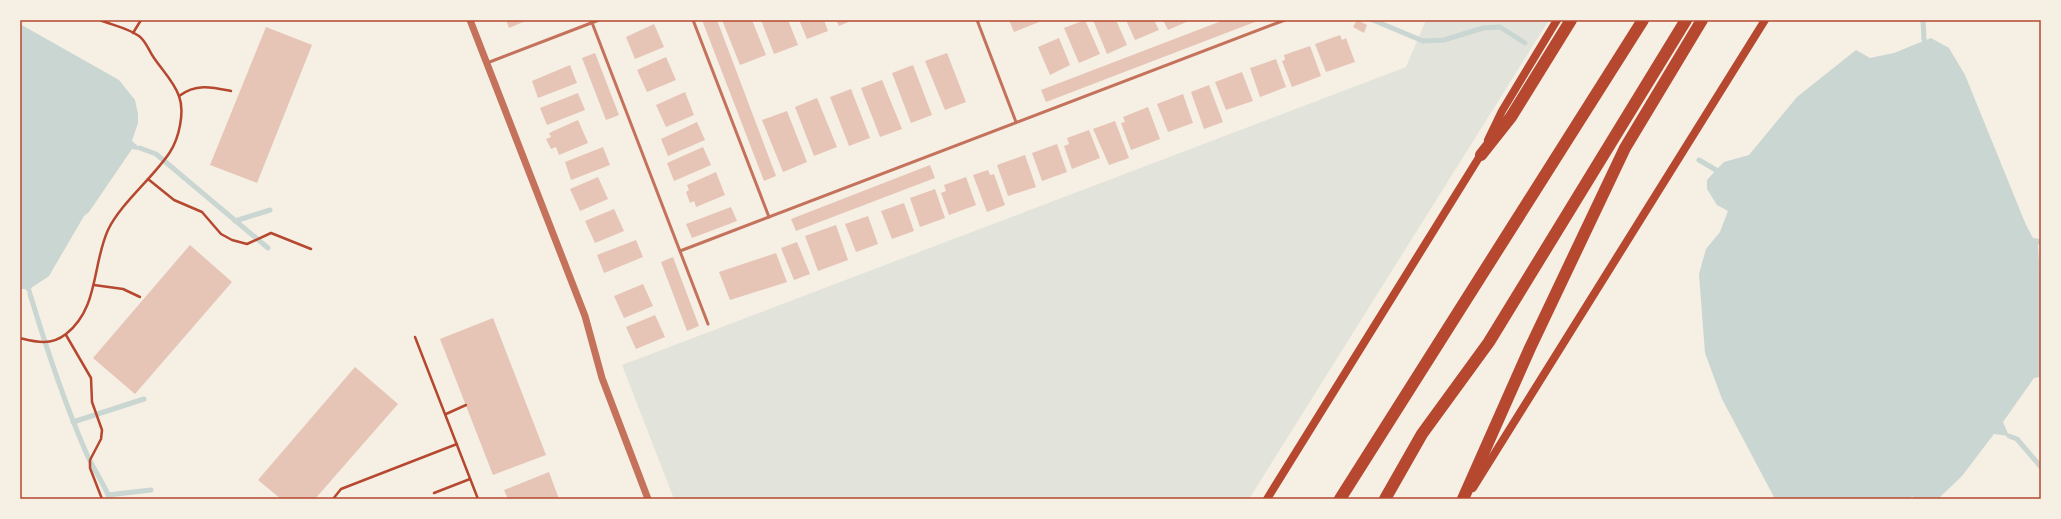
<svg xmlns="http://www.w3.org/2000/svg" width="2061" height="519" font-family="Raleway,sans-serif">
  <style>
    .green { fill: #e2e4dc }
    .water { fill: #c9d6d2 }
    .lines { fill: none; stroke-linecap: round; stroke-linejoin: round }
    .stream { stroke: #c9d6d2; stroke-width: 5 }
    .building { fill: #e6c5b7 }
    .path { stroke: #b5482f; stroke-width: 2.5 }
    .service { stroke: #c5725c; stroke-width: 3 }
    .tertiary { stroke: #c5725c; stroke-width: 7 }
    .secondary { stroke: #b5482f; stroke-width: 8 }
    .motorway { stroke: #b5482f; stroke-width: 12 }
    .neatline { fill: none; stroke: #b5482f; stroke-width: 1.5 }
  </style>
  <rect width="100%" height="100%" fill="#f6efe4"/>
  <path class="green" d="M1426,20H1549L1249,499H674L622,365L1406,67Z"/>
  <g class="water">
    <path d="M20,24L119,80L135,100L138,114V123L132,141L140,148L138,150L132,149L89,212L84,216L49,276L31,288L32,293L30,294L25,289H20Z"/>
    <path d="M1931,38L1949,48L1965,75L2026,225L2033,238L2041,239V244L2038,245L2041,293V377L2034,378L2003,422L2009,436L1994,434L1962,476L1938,499H1915L1912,496L1910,499H1775L1722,399L1705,353L1699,274L1706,249L1720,232L1728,211L1717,205L1707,189V180L1716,170L1724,162L1749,155L1797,97L1856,50L1870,58L1894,53Z"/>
  </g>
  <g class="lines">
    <g class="stream">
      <path d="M1373,20L1423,41L1444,40L1483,28L1500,27L1525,43"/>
      <path d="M1923,20L1924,40"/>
      <path d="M140,148L156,154L268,248"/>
      <path d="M1699,160L1716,170"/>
      <path d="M235,221L270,210"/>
      <path d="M30,294C46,347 63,399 85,450C92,467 103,482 110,499"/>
      <path d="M73,422L144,399"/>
      <path d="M2009,436L2017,439L2041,467"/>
      <path d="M108,495L151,490"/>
    </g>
  </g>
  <g class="building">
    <path d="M506,20H528L509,28Z"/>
    <path d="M702,20H717L776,176L764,181Z"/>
    <path d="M722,20H752L766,55L740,65Z"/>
    <path d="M761,20H788L798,45L774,54Z"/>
    <path d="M799,20H824L828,31L807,39Z"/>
    <path d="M836,20H853L839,26Z"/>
    <path d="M1009,20H1044L1014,32Z"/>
    <path d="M1085,20L1100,54L1079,63L1064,28Z"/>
    <path d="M1093,20H1116L1127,45L1107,54Z"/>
    <path d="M1126,20H1154L1159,30L1135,40Z"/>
    <path d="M1163,20H1191L1168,30Z"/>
    <path d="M1224,20H1260L1046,102L1041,90Z"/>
    <path d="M1357,20L1367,25L1364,33L1353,27Z"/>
    <path d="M654,24L664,47L635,59L626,37Z"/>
    <path d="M266,27L312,45L257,183L210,165Z"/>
    <path d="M1340,35L1342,40L1346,38L1355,62L1326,72L1315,44Z"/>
    <path d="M1059,38L1070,65L1050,75L1038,47Z"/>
    <path d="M1310,46L1321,76L1292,87L1282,61L1285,60L1284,55Z"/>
    <path d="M595,53L619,115L606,120L582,58Z"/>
    <path d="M947,53L966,102L945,110L925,61Z"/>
    <path d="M666,57L676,80L647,92L637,70Z"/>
    <path d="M1276,59L1286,87L1260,97L1250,68Z"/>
    <path d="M570,65L577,83L538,98L532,81Z"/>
    <path d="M913,65L932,115L911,123L892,73Z"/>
    <path d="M1242,72L1253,101L1226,110L1215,82Z"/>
    <path d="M882,80L902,129L880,137L861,88Z"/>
    <path d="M1209,85L1223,122L1204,129L1191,92Z"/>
    <path d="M851,89L870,138L849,146L830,97Z"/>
    <path d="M685,92L694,115L666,127L656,105Z"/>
    <path d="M578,93L585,110L547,125L540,108Z"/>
    <path d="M1183,94L1193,123L1168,132L1157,104Z"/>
    <path d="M817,98L837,147L814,156L795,107Z"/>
    <path d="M1148,107L1160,139L1131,150L1121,123L1125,122L1123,117Z"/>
    <path d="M787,111L807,162L783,172L762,120Z"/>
    <path d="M578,120L588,143L559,155L556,147L551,149L546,139L551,137L549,133Z"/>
    <path d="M1115,121L1129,158L1109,165L1093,129Z"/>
    <path d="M697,122L705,140L668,156L661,139Z"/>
    <path d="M1089,130L1100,158L1072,169L1064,146L1069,144L1067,138Z"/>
    <path d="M1057,144L1067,172L1042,181L1032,153Z"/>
    <path d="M603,147L610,165L571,180L565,162Z"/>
    <path d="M703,147L711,165L674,181L667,163Z"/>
    <path d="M1025,155L1036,187L1008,196L997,165Z"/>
    <path d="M930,165L935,178L796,231L791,219Z"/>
    <path d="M988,170L990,175L994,174L1005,205L987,212L973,175Z"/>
    <path d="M716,172L725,195L696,207L694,201L690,203L686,192L689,190L687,185Z"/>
    <path d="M598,177L608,199L580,211L570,189Z"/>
    <path d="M966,177L976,205L949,215L941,193L946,191L944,185Z"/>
    <path d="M935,189L945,218L920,227L910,198Z"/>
    <path d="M904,203L914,231L892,239L881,211Z"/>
    <path d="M731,207L737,221L692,238L686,224Z"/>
    <path d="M614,209L624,231L595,243L585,221Z"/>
    <path d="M868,216L878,244L856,252L845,224Z"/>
    <path d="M836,225L848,260L818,271L805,236Z"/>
    <path d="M636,240L643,257L604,273L597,255Z"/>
    <path d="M797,242L810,274L794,280L781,248Z"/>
    <path d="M190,245L232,282L135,394L93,358Z"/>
    <path d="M776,253L787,282L730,300L719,272Z"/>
    <path d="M673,257L699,326L687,331L661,262Z"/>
    <path d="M643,284L653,306L624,318L614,296Z"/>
    <path d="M655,315L665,337L636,349L626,327Z"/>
    <path d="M493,318L546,455L493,475L440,339Z"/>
    <path d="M355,367L398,404L315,499H281L258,480Z"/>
    <path d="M549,472L559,499H508L504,490Z"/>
  </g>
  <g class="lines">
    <g class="path">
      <path d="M133,33L141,20"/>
      <path d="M179,96C196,83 212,87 231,91"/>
      <path d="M148,179L174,200L202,212L221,234L232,240L247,244L271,233L311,249"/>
      <path d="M94,285L123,289L140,297"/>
      <path d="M66,335L91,378L92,402L102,430L101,439L90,460V468L102,499"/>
      <path d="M415,337L478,499"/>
      <path d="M20,338C36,342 51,346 66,334C99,308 92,265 108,230C120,204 154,177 170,152C179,138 185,112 179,96C174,82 163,71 154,58C149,51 146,41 139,36C128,28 112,25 100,20"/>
      <path d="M446,414L466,405"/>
      <path d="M434,493L470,479"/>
      <path d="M333,499L341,489L457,444"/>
    </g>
    <g class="service">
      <path d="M591,20L708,324"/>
      <path d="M693,20L769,217"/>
      <path d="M977,20L1016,122"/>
      <path d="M487,63L599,20"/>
      <path d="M680,251L1285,20"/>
    </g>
    <path class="tertiary" d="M470,20L585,316L602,378L648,499"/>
    <g class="secondary">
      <path d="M1488,140L1502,111L1557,20"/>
      <path d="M1473,488L1765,20"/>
      <path d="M1267,499L1483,151"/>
    </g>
    <g class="motorway">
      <path d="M1481,155L1511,117L1571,20"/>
      <path d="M1340,499L1643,20"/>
      <path d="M1385,499L1422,434L1489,342L1686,20"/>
      <path d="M1463,499L1530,348L1625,148L1702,20"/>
    </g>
  </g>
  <rect width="2061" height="519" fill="none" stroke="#f6efe4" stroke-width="42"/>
  <rect x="21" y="21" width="2019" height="477" class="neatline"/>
</svg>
